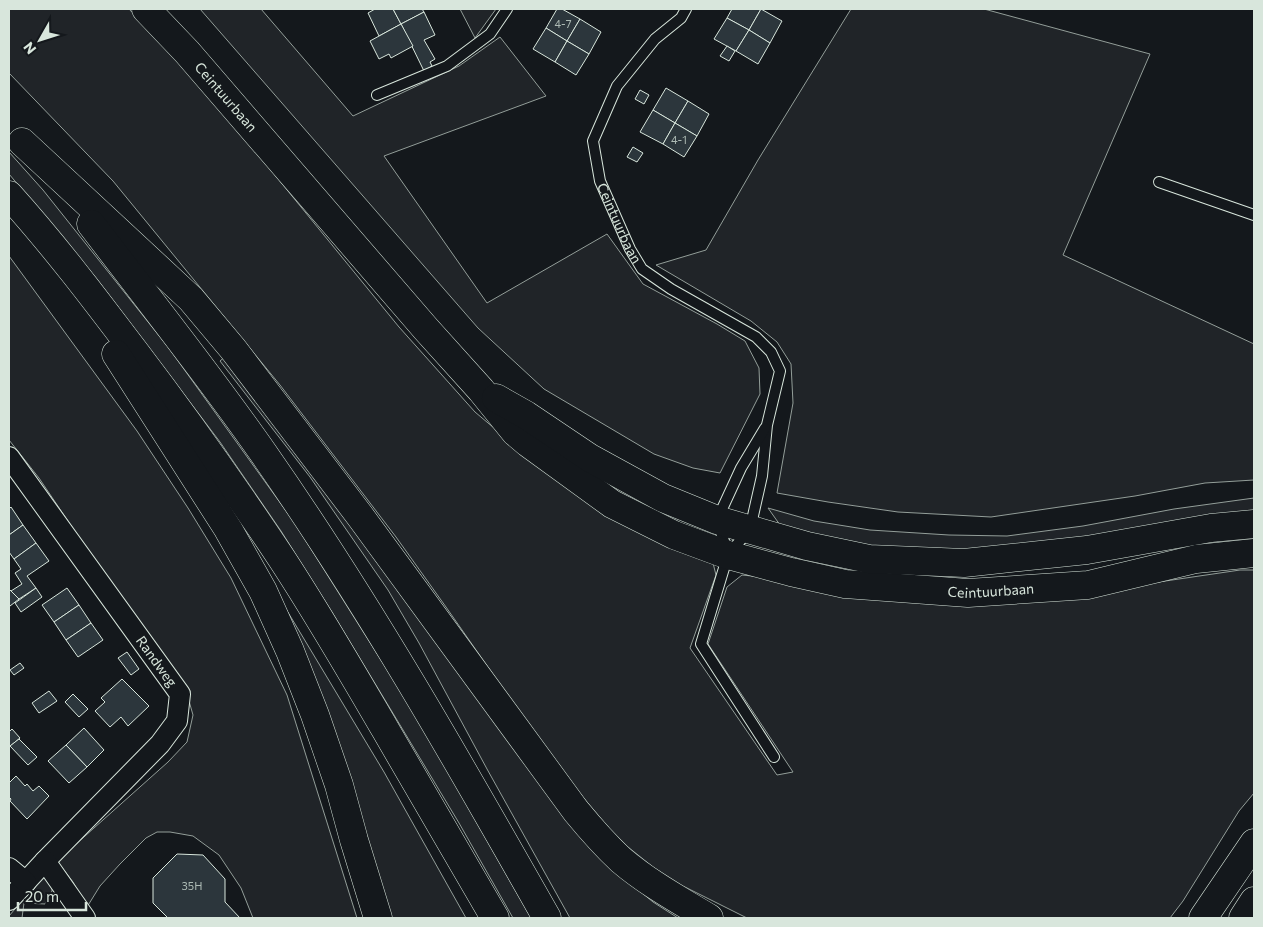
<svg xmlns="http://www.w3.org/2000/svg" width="1263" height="927" font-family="Commissioner,sans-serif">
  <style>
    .green { fill: #202428; stroke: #939e99 }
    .building { fill: #2c363c; stroke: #d8e6dc }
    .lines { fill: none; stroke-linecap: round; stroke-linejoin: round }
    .service-casing { stroke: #d8e6dc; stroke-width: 12 }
    .minor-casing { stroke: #d8e6dc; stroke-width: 22 }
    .primary-casing { stroke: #d8e6dc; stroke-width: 29 }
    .motorway-casing { stroke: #d8e6dc; stroke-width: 29 }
    .service { stroke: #14181c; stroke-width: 10 }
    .minor { stroke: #14181c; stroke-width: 20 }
    .primary { stroke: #14181c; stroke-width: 28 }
    .motorway { stroke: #14181c; stroke-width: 28 }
    .labels { text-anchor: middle; stroke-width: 4; stroke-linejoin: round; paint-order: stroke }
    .number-label { font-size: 11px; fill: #adbab4 }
    .street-label { font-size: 14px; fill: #d8e6dc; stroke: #14181c }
  </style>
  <rect width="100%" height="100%" fill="#14181c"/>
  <g class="green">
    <path d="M9,9H129L212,98L399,327L475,412L526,455L712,559L716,575L690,648L777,775L793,772L708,644L727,587L742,575L762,577L1111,589L1240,570H1254V793L1239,811L1183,901L1170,918H747L683,886L653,867L628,847L609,828L587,802L550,756L446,607L396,537L280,385L113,181L9,73Z"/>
    <path d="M200,9H261L353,116L459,66L500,37L546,96L384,156L487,303L607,234L643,284L717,324L745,341L759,368L760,394L720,473L693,468L654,454L544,389L478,328Z"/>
    <path d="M460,9H496L475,38Z"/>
    <path d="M851,9H984L1150,54L1063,255L1254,344V480L1205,483L1135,496L991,517L898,512L828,502L777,493L793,403L791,364L777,342L751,321L656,265L706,250L758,160Z"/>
    <path d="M9,152L43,190L168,347L294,522L415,714L531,918H513L459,823L332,612L281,531L220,442L97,279L9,174Z"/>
    <path d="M9,256L137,431L188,508L231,578L287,695L357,918H253L241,888L219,855L193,836L170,832H157L146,838L120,864L100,886L87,907L73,882L57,861L168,762L187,742L193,715L189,701L39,478L9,440Z"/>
    <path d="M227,355L629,882L653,902L678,918H570L487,769L419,643L388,590L310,477L220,361Z"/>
    <path d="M1254,498V512L975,555L862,546L780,525L768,508L814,521L870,530L949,535L1007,536L1083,526L1174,509Z"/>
    <path d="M283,604L384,772L466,918H387Z"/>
    <path d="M43,876L52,881V891L45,904L24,903L22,918H9V916Z"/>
  </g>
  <g class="building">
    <path d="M375,9H393L401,24L379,36L368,13Z"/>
    <path d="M393,9H422L424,12L401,24Z"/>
    <path d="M557,9H562L580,19L567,41L546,28Z"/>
    <path d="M732,9H761L749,30L727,18Z"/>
    <path d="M761,9L782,21L770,43L749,30Z"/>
    <path d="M424,12L435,35L424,40L435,59L430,62L432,66L424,71L401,24Z"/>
    <path d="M727,18L749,30L736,51L714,39Z"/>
    <path d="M580,19L601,32L589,54L567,41Z"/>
    <path d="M401,24L413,46L391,58L389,54L379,59L370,41Z"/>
    <path d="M546,28L567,41L555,62L533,49Z"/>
    <path d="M749,30L770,43L758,64L736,51Z"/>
    <path d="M567,41L589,54L576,75L555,62Z"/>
    <path d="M727,46L735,51L729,61L720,56Z"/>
    <path d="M666,88L688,101L675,123L653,110Z"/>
    <path d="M640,90L649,95L644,104L635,99Z"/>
    <path d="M688,101L709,114L697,136L675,123Z"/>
    <path d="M653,110L675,123L663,144L640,132Z"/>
    <path d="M675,123L697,136L684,157L663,144Z"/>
    <path d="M633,147L643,153L637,162L627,157Z"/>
    <path d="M11,507L23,525L9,535V509Z"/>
    <path d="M23,525L36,543L14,559L9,552V535Z"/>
    <path d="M36,543L49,561L27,576L36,588L19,599L11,591L22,584L15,573L21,569L14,559Z"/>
    <path d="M36,588L42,597L21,612L15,603Z"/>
    <path d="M67,588L79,605L54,622L42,605Z"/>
    <path d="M9,589L19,599L10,606L9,604Z"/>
    <path d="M79,605L91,623L66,640L54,622Z"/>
    <path d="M91,623L103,640L78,657L66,640Z"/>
    <path d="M127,652L139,669L131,675L118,658Z"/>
    <path d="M20,663L24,668L14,675L10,670Z"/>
    <path d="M122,679L149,706L128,726L121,717L110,727L95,711L105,702L101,698Z"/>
    <path d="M49,691L57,701L39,713L32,703Z"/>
    <path d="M73,694L88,709L79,717L65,702Z"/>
    <path d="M84,728L104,750L87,767L66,745Z"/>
    <path d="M12,729L20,738L9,747V732Z"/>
    <path d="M19,739L37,757L28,765L10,746Z"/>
    <path d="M66,745L87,767L69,783L48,761Z"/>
    <path d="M16,776L25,786L27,784L33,791L39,786L49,796L27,819L10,801L11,799L9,797V783Z"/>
    <path d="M177,854L203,855L225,879V902L240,918H168L153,903V878Z"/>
  </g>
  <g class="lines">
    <g class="service-casing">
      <g id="service">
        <path id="s1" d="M686,9L681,18L655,39L617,86L593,141L600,181L630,249L642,269L671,289L756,337L771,352L780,371L767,425L762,476L750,529L728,555L701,644L774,757"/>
        <path d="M377,95L447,66L490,34L507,9"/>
        <path d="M1159,182L1254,215"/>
        <path d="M727,550L717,520L741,468L765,428"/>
      </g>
    </g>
    <g class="minor-casing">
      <g id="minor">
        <path id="s2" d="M9,457L180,694L177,721L160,744L45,861L9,900"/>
        <path d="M45,861L85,918"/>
        <path d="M9,868L26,882"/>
      </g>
    </g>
    <g class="primary-casing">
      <g id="primary">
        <path id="s3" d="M146,9L187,52L426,329L481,390L515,432L528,443L612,504L674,535L728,555L791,572L845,584L968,593L1088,585L1196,559L1254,553"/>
        <path d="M496,398L526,415L590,458L663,498L717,520L807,546L869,559L964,563L1087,550L1211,528L1254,524"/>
        <path d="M1203,918L1254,843"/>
        <path d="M1243,918L1254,901"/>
      </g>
    </g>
    <g class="motorway-casing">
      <g id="motorway">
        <path d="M22,142L191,299L233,349L360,516L576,811C590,828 605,845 621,860C648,883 679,900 709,918"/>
        <path d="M9,195C54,245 95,299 135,352C186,419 234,487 280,556C317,612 351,671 385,729C422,792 459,855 495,918"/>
        <path d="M91,224C149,300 209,375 264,454C368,603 458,761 547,918"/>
        <path d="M116,354L228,529L263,591L290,651L315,715L339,785L354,840L378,918"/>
      </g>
    </g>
    <use href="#service" class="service"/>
    <use href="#minor" class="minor"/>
    <use href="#primary" class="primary"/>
    <use href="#motorway" class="motorway"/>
  </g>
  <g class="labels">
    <g class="number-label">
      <text x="563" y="28">4-7</text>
      <text x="679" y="144">4-1</text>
      <text x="192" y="890">35H</text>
    </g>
    <g class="street-label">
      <text dy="5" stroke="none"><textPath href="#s3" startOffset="119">Ceintuurbaan</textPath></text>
      <text dy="5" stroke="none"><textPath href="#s1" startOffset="251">Ceintuurbaan</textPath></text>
      <text dy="5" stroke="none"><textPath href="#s3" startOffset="1076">Ceintuurbaan</textPath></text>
      <text dy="5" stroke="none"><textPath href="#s2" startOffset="252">Randweg</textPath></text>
    </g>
  </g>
  <rect width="1263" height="927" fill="none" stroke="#d8e6dc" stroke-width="20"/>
  <g transform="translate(40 40) rotate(231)" stroke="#14181c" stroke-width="4" paint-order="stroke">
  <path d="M0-4L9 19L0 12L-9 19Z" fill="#d8e6dc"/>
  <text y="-8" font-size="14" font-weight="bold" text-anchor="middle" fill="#d8e6dc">N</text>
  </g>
  <path d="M18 902v8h68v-8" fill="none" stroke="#d8e6dc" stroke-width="2.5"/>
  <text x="25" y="902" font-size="15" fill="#d8e6dc" stroke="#14181c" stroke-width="4" paint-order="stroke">20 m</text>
</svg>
